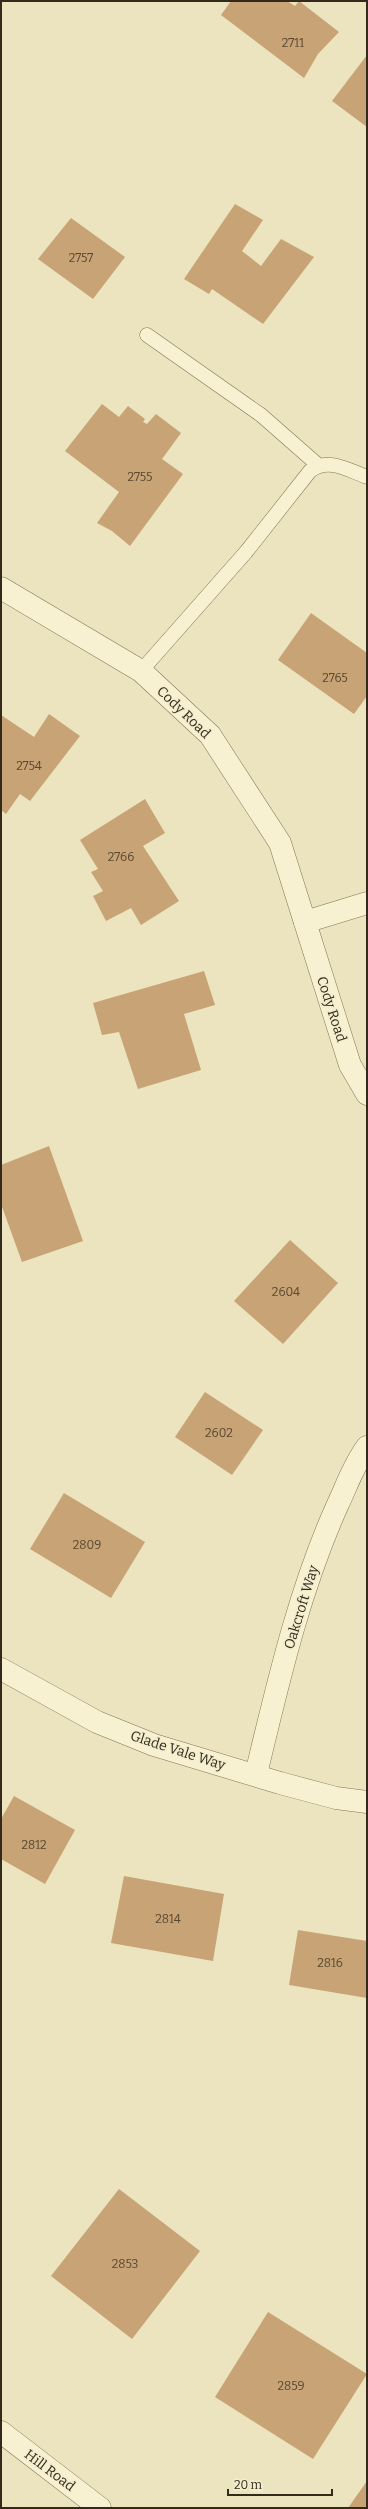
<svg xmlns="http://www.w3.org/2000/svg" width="368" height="2509" font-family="Bitter,serif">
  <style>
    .building { fill: #c8a375 }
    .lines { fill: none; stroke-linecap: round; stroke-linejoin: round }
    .service-casing { stroke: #827458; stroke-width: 15 }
    .minor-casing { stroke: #827458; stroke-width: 23 }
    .service { stroke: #f7f0d1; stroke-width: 14 }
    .minor { stroke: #f7f0d1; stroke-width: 22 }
    .labels { text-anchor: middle; stroke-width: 3; stroke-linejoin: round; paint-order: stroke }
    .number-label { font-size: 12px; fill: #584832 }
    .street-label { font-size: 14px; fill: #332a1c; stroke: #f3edcd }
  </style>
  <rect width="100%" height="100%" fill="#ebe4be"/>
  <g class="building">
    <path d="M231,1H287L295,6L299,1L339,32L318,54L304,78L221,15Z"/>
    <path d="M367,55V127L332,101Z"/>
    <path d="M235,204L263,220L242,251L261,266L281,239L314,257L263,324L212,289L209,294L184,279Z"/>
    <path d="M71,218L125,257L93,299L38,259Z"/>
    <path d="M102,404L119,417L128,406L145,419L143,422L147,424L156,414L181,433L162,459L183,474L130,546L112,531L97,523L119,492L65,451Z"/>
    <path d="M311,613L367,653V696L354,714L278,660Z"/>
    <path d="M49,714L80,736L30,801L20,794L6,814L1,810V715L34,737Z"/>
    <path d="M145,799L165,833L143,846L179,901L141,925L131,908L106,921L93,896L103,891L91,872L98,869L80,840Z"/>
    <path d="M204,971L215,1005L184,1014L201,1070L138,1089L119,1032L102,1035L93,1003Z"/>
    <path d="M49,1146L83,1241L22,1262L1,1204V1165Z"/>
    <path d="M290,1240L338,1283L283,1344L234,1301Z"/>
    <path d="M205,1392L263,1430L232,1475L175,1437Z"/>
    <path d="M64,1493L145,1542L111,1598L30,1549Z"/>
    <path d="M14,1796L75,1830L45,1884L1,1859V1819Z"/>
    <path d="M124,1876L224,1894L213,1961L111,1943Z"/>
    <path d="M298,1930L367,1941V1998L289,1985Z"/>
    <path d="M119,2189L200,2251L132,2339L51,2276Z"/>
    <path d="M268,2312L367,2374L313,2459L215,2397Z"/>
    <path d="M367,2481V2508H348Z"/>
  </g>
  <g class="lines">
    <g class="service-casing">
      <g id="service">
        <path d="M147,335L261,415L318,465"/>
        <path d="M141,671L246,552L310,471C328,457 348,470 367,477"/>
      </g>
    </g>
    <g class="minor-casing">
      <g id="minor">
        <path d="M1,588L141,671L210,735L280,843L350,1065L367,1094"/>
        <path d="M305,922L367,903"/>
        <path d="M1,1669L97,1722L154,1745L280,1783L336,1798L367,1802"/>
        <path d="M256,1774C278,1683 299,1590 338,1504C347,1485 354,1464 367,1447"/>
        <path d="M1,2432L100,2508"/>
      </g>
    </g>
    <use href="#service" class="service"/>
    <use href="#minor" class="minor"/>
  </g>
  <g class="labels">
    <g class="number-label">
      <text x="293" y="47">2711</text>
      <text x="81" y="262">2757</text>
      <text x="140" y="481">2755</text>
      <text x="335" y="682">2765</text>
      <text x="29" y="770">2754</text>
      <text x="121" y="861">2766</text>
      <text x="286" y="1296">2604</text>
      <text x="219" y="1437">2602</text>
      <text x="87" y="1549">2809</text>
      <text x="34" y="1849">2812</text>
      <text x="168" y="1923">2814</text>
      <text x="330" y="1967">2816</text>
      <text x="125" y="2268">2853</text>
      <text x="291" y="2390">2859</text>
    </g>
    <g class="street-label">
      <text transform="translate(184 712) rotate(44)" y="5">Cody Road</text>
      <text transform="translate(332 1009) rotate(72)" y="5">Cody Road</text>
      <text transform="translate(301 1607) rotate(-73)" y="5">Oakcroft Way</text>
      <text transform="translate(178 1750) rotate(18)" y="5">Glade Vale Way</text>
      <text transform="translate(50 2470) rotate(37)" y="5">Hill Road</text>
    </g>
  </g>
  <rect width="368" height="2509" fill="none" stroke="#332a1c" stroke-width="4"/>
  <path d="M228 2489v6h104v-6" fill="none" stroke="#332a1c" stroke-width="2"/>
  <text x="234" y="2489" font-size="12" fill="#332a1c" stroke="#f3edcd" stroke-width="3" paint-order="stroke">20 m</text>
</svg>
